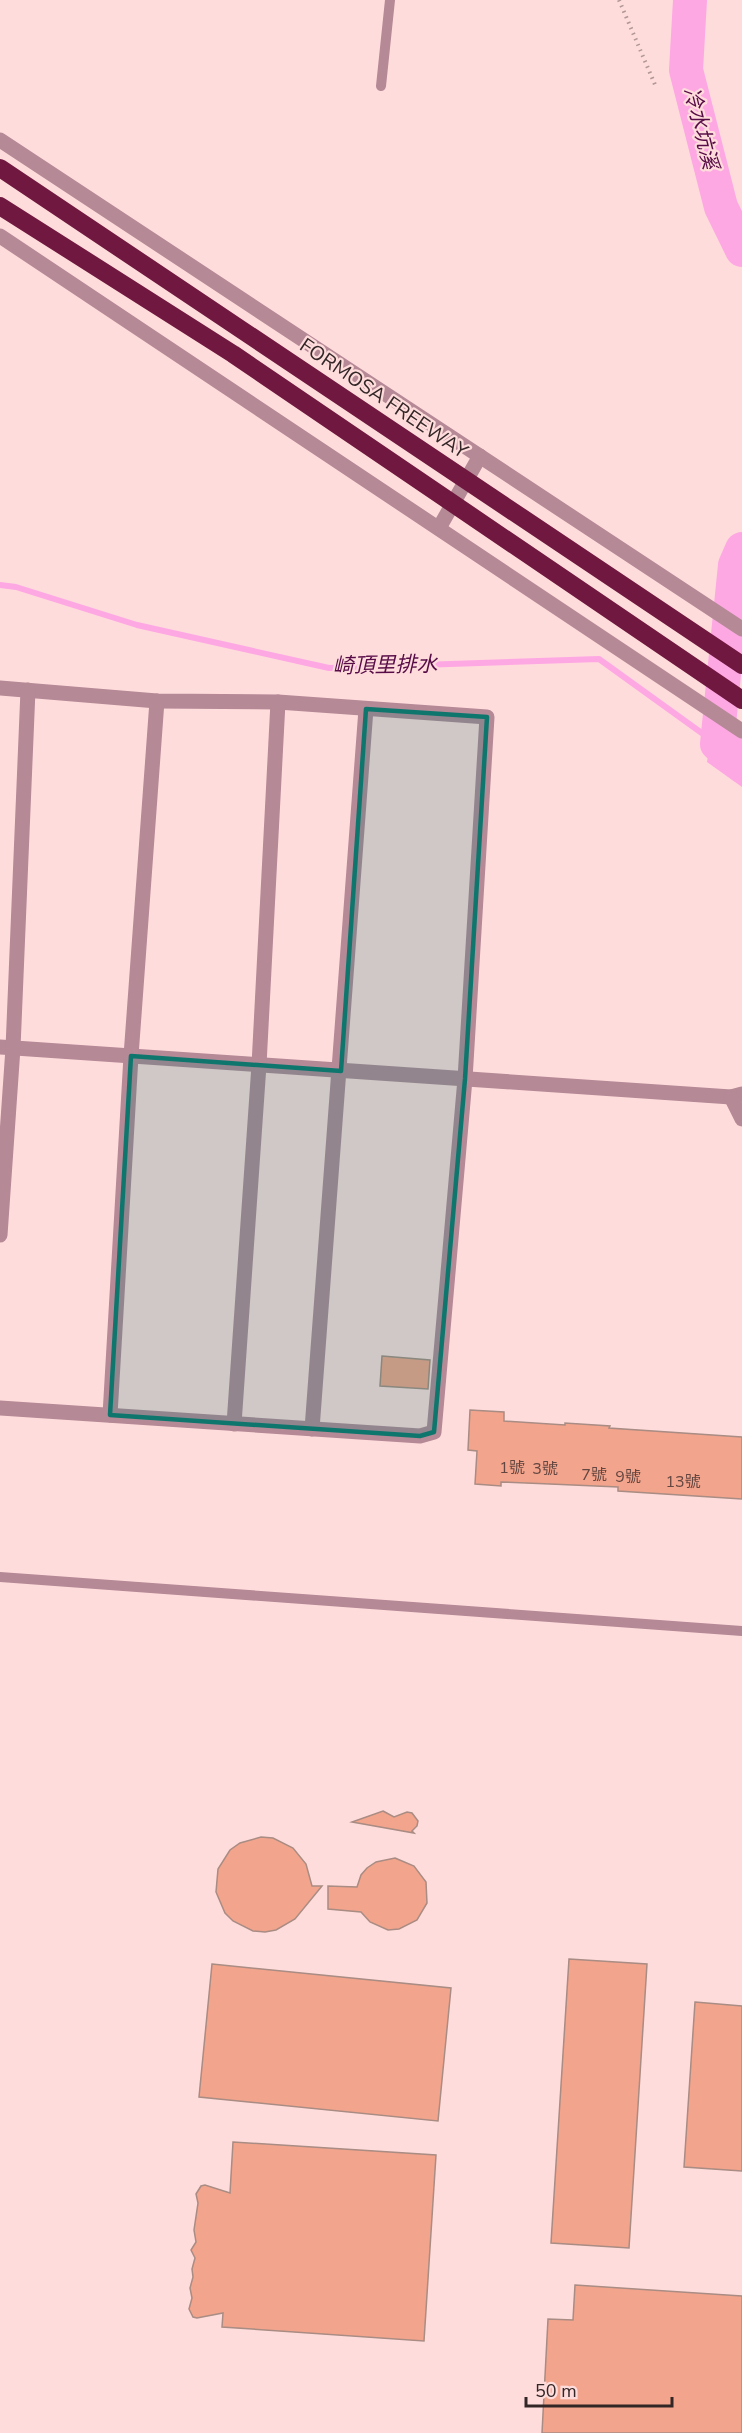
<svg xmlns="http://www.w3.org/2000/svg" width="742" height="2433" font-family="'Nunito Sans','Noto Sans TC',sans-serif">
  <style>
    .water { fill: #fea8e3 }
    .lines { fill: none; stroke-linecap: round; stroke-linejoin: round }
    .stream { stroke: #fea8e3; stroke-width: 6 }
    .river { stroke: #fea8e3; stroke-width: 34 }
    .building { fill: #f3a48c; stroke: #a98c83; stroke-width: 1.5 }
    .path { stroke: #b29797; stroke-width: 4; stroke-dasharray: 1.5 4.5; stroke-linecap: butt }
    .lane { stroke: #b58996; stroke-width: 10 }
    .street { stroke: #b58996; stroke-width: 15 }
    .highway-bridge { stroke: #70183f; stroke-width: 18 }
    .marked { fill: #0f766e; fill-opacity: 0.2; stroke: #0f766e; stroke-width: 4.5; stroke-linejoin: round }
    .labels { text-anchor: middle; stroke-width: 4.5; stroke-linejoin: round; paint-order: stroke }
    .number-label { font-size: 16px; fill: #634640 }
    .street-label { font-size: 20px; fill: #332626; stroke: #ffdcdc }
    .water-label { font-size: 21px; font-style: italic; fill: #570c47; stroke: #ffdcdc }
  </style>
  <rect width="100%" height="100%" fill="#ffdcdc"/>
  <path class="water" d="M713,720L742,736V787L707,762Z"/>
  <g class="lines">
    <path class="stream" d="M0,585L16,587L137,625L329,668L599,659L717,744"/>
    <g class="river">
      <path d="M690,0L686,70L721,207L742,250"/>
      <path d="M742,549L735,565L717,744L742,766"/>
    </g>
  </g>
  <g class="building">
    <path d="M382,1356L430,1360L428,1389L380,1386Z"/>
    <path d="M470,1410L504,1412V1421L565,1425V1423L610,1426L609,1428L742,1437V1499L618,1491V1487L550,1484L501,1482V1486L475,1484L477,1451L468,1450Z"/>
    <path d="M383,1811L394,1817L407,1812L412,1813L418,1821L417,1826L412,1831L414,1833L352,1822Z"/>
    <path d="M261,1837L273,1838L293,1848L306,1864L312,1886H322L295,1919L276,1930L265,1932L253,1931L233,1921L225,1913L216,1892L218,1869L230,1850L240,1843Z"/>
    <path d="M395,1858L414,1866L426,1882L427,1903L417,1920L399,1929L388,1930L370,1922L361,1912L328,1909V1886L357,1887L361,1875L367,1868L376,1862Z"/>
    <path d="M569,1959L647,1964L629,2248L551,2243Z"/>
    <path d="M212,1964L451,1988L438,2121L199,2097Z"/>
    <path d="M695,2002L742,2006V2171L684,2167Z"/>
    <path d="M233,2142L436,2155L424,2341L222,2327L223,2313L197,2318L193,2317L189,2309L192,2298L190,2288L193,2277L192,2269L195,2258L191,2250L196,2242L194,2230L198,2203L196,2194L201,2186L205,2185L230,2193Z"/>
    <path d="M575,2285L742,2296V2433H542L548,2319L573,2320Z"/>
  </g>
  <g class="lines">
    <path class="path" d="M619,0L656,87"/>
    <g class="lane">
      <path d="M381,86L390,0"/>
      <path d="M0,1577L742,1631"/>
    </g>
    <g class="street">
      <path d="M0,140L742,629"/>
      <path d="M0,236L742,731"/>
      <path d="M439,528L480,456"/>
      <path d="M0,688L157,701L278,702L487,717L465,1079L434,1432L420,1436L0,1408"/>
      <path d="M0,1047L731,1097L742,1094"/>
      <path d="M731,1097L742,1119"/>
      <path d="M0,1235L13,1048L28,690"/>
      <path d="M110,1415L131,1056L157,701"/>
      <path d="M234,1424L259,1065L278,702"/>
      <path d="M312,1429L366,709"/>
    </g>
    <g class="highway-bridge">
      <path d="M0,168L742,665"/>
      <path d="M0,206L233,354L742,700"/>
    </g>
  </g>
  <path class="marked" d="M366,709L487,717L465,1079L434,1432L420,1436L110,1415L131,1056L341,1071Z"/>
  <g class="labels">
    <g class="number-label">
      <text x="512" y="1473">1號</text>
      <text x="545" y="1474">3號</text>
      <text x="594" y="1480">7號</text>
      <text x="628" y="1482">9號</text>
      <text x="683" y="1487">13號</text>
    </g>
    <g class="street-label">
      <text transform="translate(384 398) rotate(34)" y="7">FORMOSA FREEWAY</text>
    </g>
    <g class="water-label">
      <text transform="translate(701 128) rotate(76)" y="7">冷水坑溪</text>
      <text transform="translate(385 665) rotate(-1)" y="7">崎頂里排水</text>
    </g>
  </g>
  <path d="M526 2397v9h146v-9" fill="none" stroke="#332626" stroke-width="3"/>
  <text x="535" y="2397" font-size="18" fill="#332626" stroke="#ffdcdc" stroke-width="4.5" paint-order="stroke">50 m</text>
</svg>
